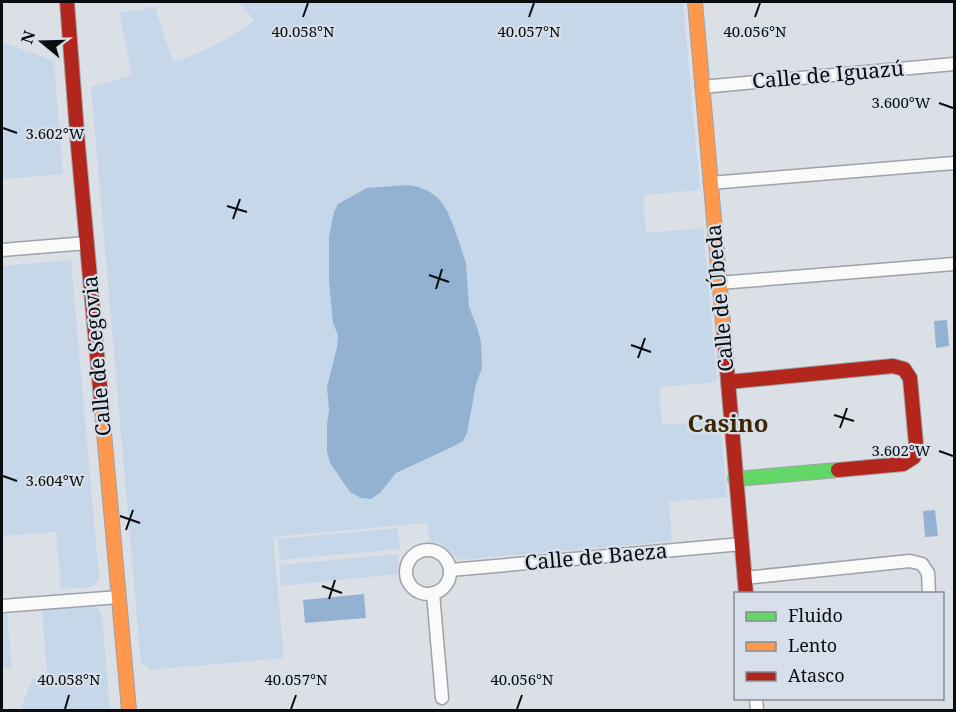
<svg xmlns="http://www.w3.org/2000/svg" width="956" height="712" font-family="'Noto Serif',serif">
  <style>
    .green { fill: #c6d7ea }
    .water { fill: #93b2d2 }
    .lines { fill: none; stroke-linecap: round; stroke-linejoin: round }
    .street-casing { stroke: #9ea2a6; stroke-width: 15 }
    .fast-casing { stroke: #9ea2a6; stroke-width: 16 }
    .slow-casing { stroke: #9ea2a6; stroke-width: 16 }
    .jam-casing { stroke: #9ea2a6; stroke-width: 16 }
    .street { stroke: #fafafb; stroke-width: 12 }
    .fast { stroke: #63d668; stroke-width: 14 }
    .slow { stroke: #ff974d; stroke-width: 14 }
    .jam { stroke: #b3261e; stroke-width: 14 }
    .ticks { fill: none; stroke: #0a0d10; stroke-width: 2 }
    .labels { text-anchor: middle; stroke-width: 4.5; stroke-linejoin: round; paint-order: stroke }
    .street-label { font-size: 21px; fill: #0a0d10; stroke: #d7e0ea }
    .quarter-label { font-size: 24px; font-weight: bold; fill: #3e2503; stroke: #d7e0ea }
    .ticks-label { font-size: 15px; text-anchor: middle; fill: #0a0d10; stroke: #d7e0ea; stroke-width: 4.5; stroke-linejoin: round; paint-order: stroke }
  </style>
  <rect width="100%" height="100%" fill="#dbe0e6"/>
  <g class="green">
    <path d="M239,2H683L700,190L643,195L646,233L703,228L717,382L659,387L662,425L720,420L727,497L669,502L672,541L460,560C448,554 447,542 430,542L427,523L273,537L284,658L149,670L148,665H141L91,87L132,75L119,12L135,11L155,7L173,62C203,53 229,39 254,20Z"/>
    <path d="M2,42L54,61L63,174L2,179Z"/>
    <path d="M71,260L99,577L97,583L91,587L61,589L56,532L2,536V266Z"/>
    <path d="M398,528L400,549L280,560L278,539Z"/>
    <path d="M398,554V574L281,586L279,565Z"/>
    <path d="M93,606L98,608L102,614L110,710H20L33,678L48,684L42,610Z"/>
    <path d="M7,613L12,670L2,666V614Z"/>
  </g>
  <g class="water">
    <path d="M408,185L419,187L430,192L440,200L447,211L454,227L466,263L469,307L478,330L481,343L482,368L476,384L467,433L463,441L454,446L396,473L380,493L371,499L361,498L350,492L330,463L327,451V424L329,410L327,387L337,347L338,335L333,323L329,281V236L334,212L338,204L367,188Z"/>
    <path d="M947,320L949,346L936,348L934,321Z"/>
    <path d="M935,510L938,536L925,537L923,511Z"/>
    <path d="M364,594L366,618L305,623L303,600Z"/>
  </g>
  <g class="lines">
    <g class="street-casing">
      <g id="street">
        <path d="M702,87L954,64"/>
        <path d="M710,183L954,163"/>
        <path d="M2,250L87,243"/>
        <path d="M719,283L954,264"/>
        <circle cx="428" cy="572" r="22"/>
        <path d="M450,570L742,544"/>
        <path d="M744,578L910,561L922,564L928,573L929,594"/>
        <path d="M433,593L442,698"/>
        <path d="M2,606L119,597"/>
        <path d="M756,698L757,710"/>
      </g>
    </g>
    <g class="fast-casing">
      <path id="fast" d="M735,479L838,470"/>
    </g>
    <g class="slow-casing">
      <g id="slow">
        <path d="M695,2L724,334"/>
        <path d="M101,399L129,710"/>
      </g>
    </g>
    <g class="jam-casing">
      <g id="jam">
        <path d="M67,2L78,146L101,399"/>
        <path d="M724,334L746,594"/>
        <path d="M728,382L893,366L904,369L910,378L916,444L914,457L903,464L838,470"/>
      </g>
    </g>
    <use href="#street" class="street"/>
    <use href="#fast" class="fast"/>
    <use href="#slow" class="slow"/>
    <use href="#jam" class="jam"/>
  </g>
  <path class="ticks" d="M303,17L308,3M529,17L534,3M755,17L760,3M939,103L953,108M3,128L17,133M227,206L247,212M233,219L240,199M429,275L449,282M436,289L442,269M631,345L651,352M638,358L645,338M834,415L854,421M840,428L847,408M939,451L953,456M3,476L17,481M120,516L140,523M126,530L133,510M322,586L342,593M329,599L335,580M65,709L69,695M291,709L296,695M517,709L522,695"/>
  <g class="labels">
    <g class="street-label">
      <text transform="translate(828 75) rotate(-5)" y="7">Calle de Iguazú</text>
      <text transform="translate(720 298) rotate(-95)" y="7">Calle de Úbeda</text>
      <text transform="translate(97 356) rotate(-95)" y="7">Calle de Segovia</text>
      <text transform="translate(596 557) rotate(-5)" y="7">Calle de Baeza</text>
    </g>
    <g class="quarter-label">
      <text x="728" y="432">Casino</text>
    </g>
  </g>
  <g class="ticks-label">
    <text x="303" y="37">40.058°N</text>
    <text x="529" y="37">40.057°N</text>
    <text x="755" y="37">40.056°N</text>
    <text x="901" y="108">3.600°W</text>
    <text x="55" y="139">3.602°W</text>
    <text x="901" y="456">3.602°W</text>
    <text x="55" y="486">3.604°W</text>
    <text x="69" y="685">40.058°N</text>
    <text x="296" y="685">40.057°N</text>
    <text x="522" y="685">40.056°N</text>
  </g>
  <rect width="956" height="712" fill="none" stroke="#0a0d10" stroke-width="6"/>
  <rect x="734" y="592" width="210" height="108" fill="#d7e0ea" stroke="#858c93" stroke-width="1.5"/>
  <rect x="746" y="612" width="30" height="9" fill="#63d668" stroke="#858c93" stroke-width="1.5"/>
  <text x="788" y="622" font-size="18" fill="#0a0d10">Fluido</text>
  <rect x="746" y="642" width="30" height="9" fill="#ff974d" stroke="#858c93" stroke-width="1.5"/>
  <text x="788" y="652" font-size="18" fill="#0a0d10">Lento</text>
  <rect x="746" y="672" width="30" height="9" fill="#b3261e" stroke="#858c93" stroke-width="1.5"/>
  <text x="788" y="682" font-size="18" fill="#0a0d10">Atasco</text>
  <g transform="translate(42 42) rotate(289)" stroke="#d7e0ea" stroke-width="4.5" paint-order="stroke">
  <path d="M0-4.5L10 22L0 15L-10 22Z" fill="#0a0d10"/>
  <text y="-9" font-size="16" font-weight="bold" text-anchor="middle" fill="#0a0d10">N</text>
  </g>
</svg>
